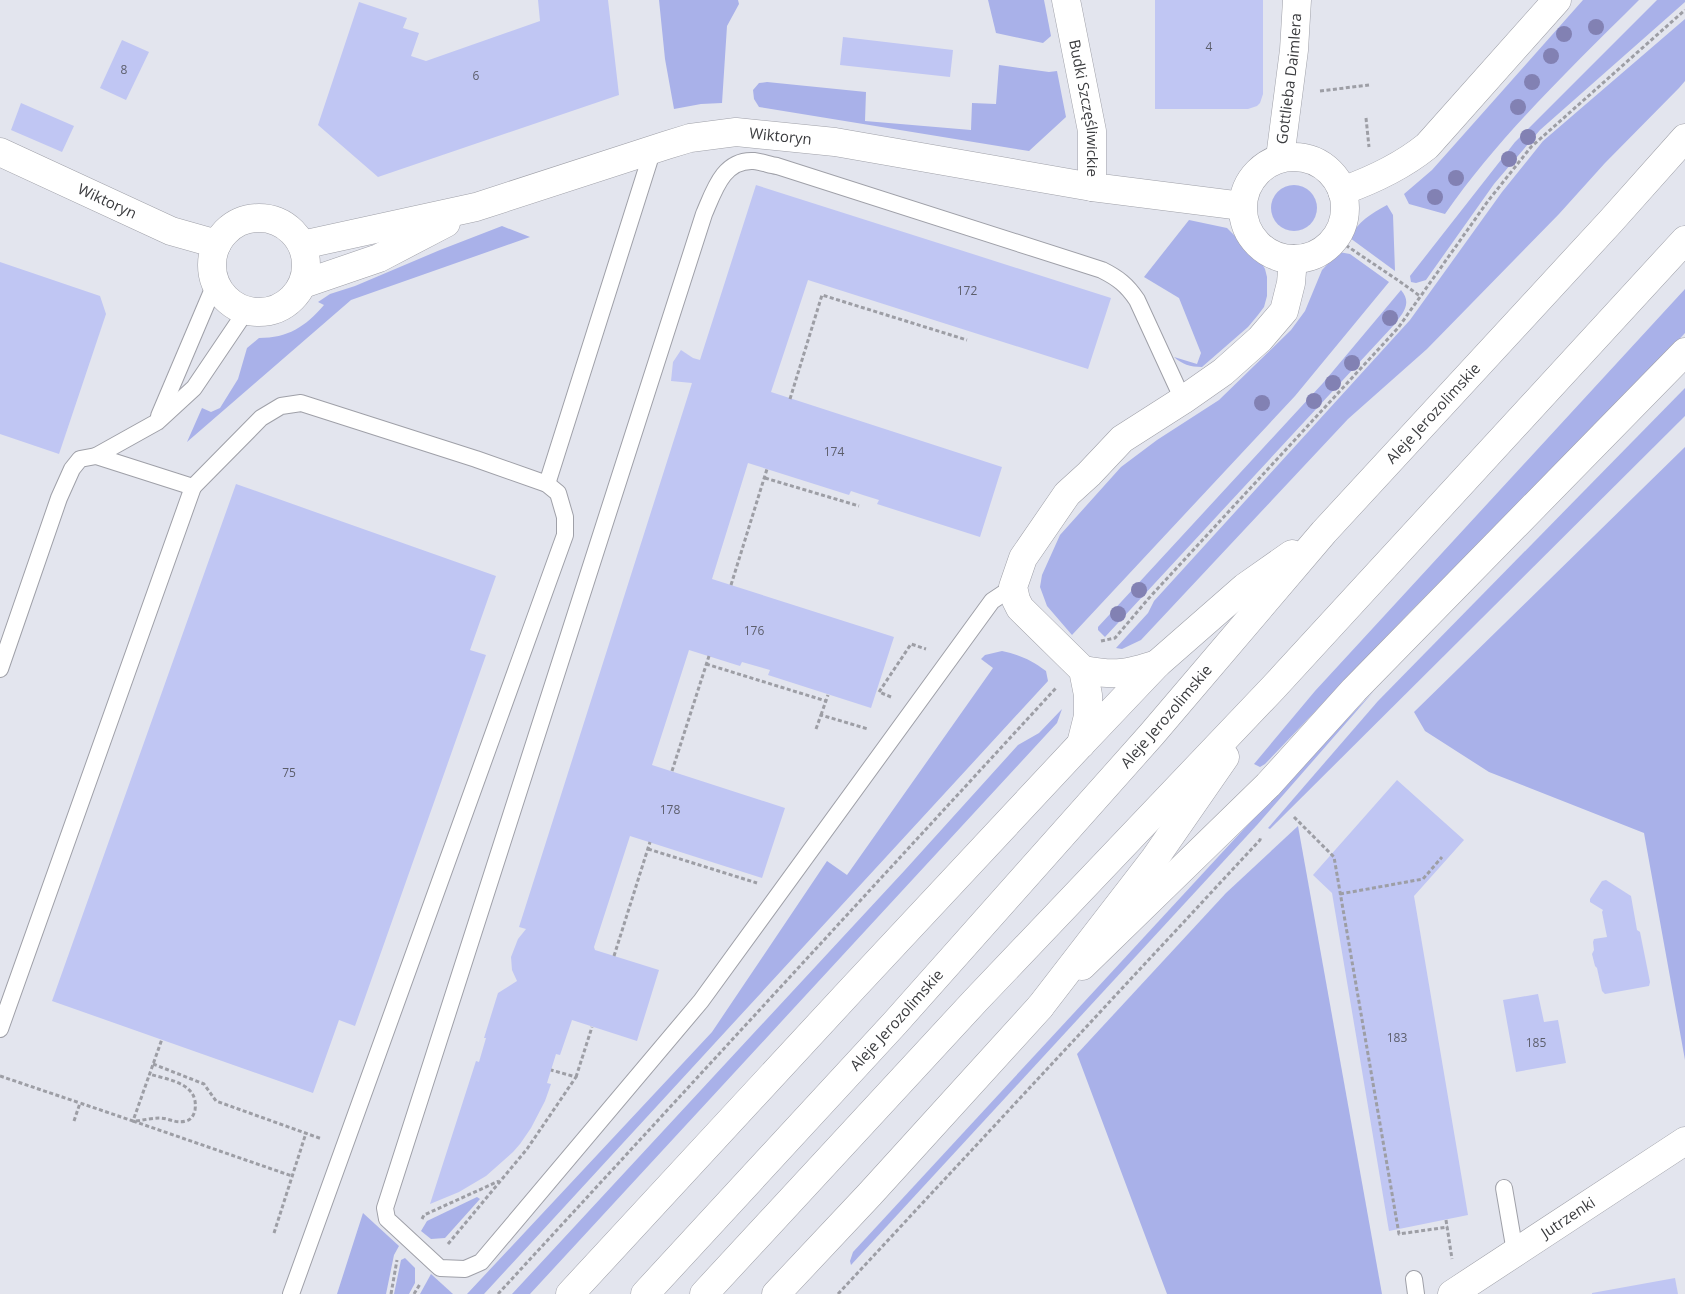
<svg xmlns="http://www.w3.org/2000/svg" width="1685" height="1294" font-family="'Open Sans',sans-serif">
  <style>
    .green { fill: #a9b1e9 }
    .building { fill: #c0c6f3 }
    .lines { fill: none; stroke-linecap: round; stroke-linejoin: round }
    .lane-casing { stroke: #9fa0a8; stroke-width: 18 }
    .street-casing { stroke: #9fa0a8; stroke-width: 29 }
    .secondary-casing { stroke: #9fa0a8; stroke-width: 29 }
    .primary-casing { stroke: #9fa0a8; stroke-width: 29 }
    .path { stroke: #9d9ea5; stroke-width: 3; stroke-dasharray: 4 2.5; stroke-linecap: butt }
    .lane { stroke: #fff; stroke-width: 16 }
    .street { stroke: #fff; stroke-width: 28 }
    .secondary { stroke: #fff; stroke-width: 28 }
    .primary { stroke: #fff; stroke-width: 28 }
    .tree { fill: #8281b3 }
    .labels { text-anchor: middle; stroke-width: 4; stroke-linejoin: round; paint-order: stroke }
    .number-label { font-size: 12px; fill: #5c5e6b }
    .street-label { font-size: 15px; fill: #3a3b3e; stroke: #f1f2fb }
  </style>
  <rect width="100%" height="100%" fill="#e3e5ee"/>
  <g class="green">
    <path d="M659,0H738L739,4L727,26L722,103L701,104L674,109L665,59Z"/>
    <path d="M988,0H1044L1051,36L1043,43L996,33Z"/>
    <path d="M1583,0H1639C1571,68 1500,135 1445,214L1409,204L1404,194L1432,170Z"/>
    <path d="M1657,0H1685V2L1540,130L1494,184L1426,280L1416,283L1411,282L1410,276L1515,142Z"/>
    <path d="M1685,19V81L1679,88L1605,163L1559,214L1427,349L1348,419L1141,640L1122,649L1116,648L1148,613L1154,601L1410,320L1502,192L1543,141Z"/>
    <path d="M999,65L1049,72L1057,71L1066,117L1029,151L759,107L754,99L753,90L759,83L767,82L866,92L865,121L971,130L972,103L996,104Z"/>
    <circle cx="1294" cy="208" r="23"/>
    <path d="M1387,205L1393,215L1395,271L1350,238C1358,221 1371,214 1387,205Z"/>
    <path d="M1189,220L1227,228L1261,262L1265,269L1267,277V296L1264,307L1258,315L1248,327L1202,367C1190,367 1182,364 1174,357L1197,364L1201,353L1179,298L1144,277Z"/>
    <path d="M502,226L530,237L351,300L187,442L202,408L211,412L220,408L238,379L247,348L259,338C288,338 305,327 324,305L318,302L330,294L355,286L440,250Z"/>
    <path d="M1339,252L1350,254L1389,282L1295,396L1072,635L1047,606L1040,587L1042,575L1060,535L1121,467L1157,440L1219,400L1291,330L1305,311L1322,270Z"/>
    <path d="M1685,289V333L1629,393L1412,610L1265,764L1260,767L1254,764L1315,691Z"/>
    <path d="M1401,290C1413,304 1402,314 1393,326L1105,637L1098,630V627L1323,383Z"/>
    <path d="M1685,388V416L1270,829L1268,828L1378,701Z"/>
    <path d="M1685,447V1060L1644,833L1489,772L1425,731L1414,712Z"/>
    <path d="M1002,651C1020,655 1031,660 1046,671L1048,681L484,1294H467L712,1032L827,861L847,875L993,668L981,659L985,655Z"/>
    <path d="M1374,691L1257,825L851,1265L850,1261L853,1252L1316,751Z"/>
    <path d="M1062,709L1057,723L530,1294H512L905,870L1018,745L1039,733Z"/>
    <path d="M1298,826L1382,1294H1167L1077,1054L1226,893Z"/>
    <path d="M477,1197L480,1199L445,1238L431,1239L421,1231L427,1221Z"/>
    <path d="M363,1213L399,1246L394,1255L386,1294H337Z"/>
    <path d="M405,1258L415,1268V1283L409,1294H394L401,1260Z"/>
    <path d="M431,1274L453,1294H420Z"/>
  </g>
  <g class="building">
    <path d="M538,0H608L619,95L378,177L318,125L359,2L407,18L403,28L419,33L411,56L426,61L540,21Z"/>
    <path d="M1155,0H1263V94L1260,103L1257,106L1248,109H1155Z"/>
    <path d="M843,37L953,50L950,77L840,65Z"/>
    <path d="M122,40L149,52L126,100L100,88Z"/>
    <path d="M21,103L74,126L62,152L11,130Z"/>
    <path d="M756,185L1111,298L1088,369L808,280L771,392L1002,467L980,537L877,504L879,500L863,495L851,491L849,495L748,463L712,579L894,637L871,708L768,675L770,670L742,662L740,666L689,650L652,765L785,808L762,878L630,836L594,947L595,950L659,970L637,1041L572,1020L560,1055L556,1054L547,1083L551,1084L545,1101L531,1128L520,1144L513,1152L486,1176L459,1192L430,1204L476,1061L479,1062L486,1038H484L498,993L517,981L512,970L511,957L518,939L526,929L519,927L692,383L671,381L673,362L681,350L693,358L700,360Z"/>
    <path d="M0,262L100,296L106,314L59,454L0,434Z"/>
    <path d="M236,484L496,576L470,650L486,655L355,1026L339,1020L313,1093L52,1001Z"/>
    <path d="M1397,780L1464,840L1414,896L1468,1215L1389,1231L1332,893L1313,875Z"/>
    <path d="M1606,880L1631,896L1637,930L1640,932L1650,982L1649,986L1605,994L1602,991L1597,968L1595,966L1592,954L1594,950L1593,942L1594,939L1607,937L1602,912L1603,910L1590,902V899L1602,881Z"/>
    <path d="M1538,994L1544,1022L1558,1020L1566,1063L1516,1072L1503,1000Z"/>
    <path d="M1675,1278L1678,1294H1592V1293Z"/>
  </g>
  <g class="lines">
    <g class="lane-casing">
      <g id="lane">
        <path d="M159,416L215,284"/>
        <path d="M96,456L157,422L194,388L246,311"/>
        <path d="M547,484L653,149"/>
        <path d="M1013,587L992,601L701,1001L481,1262L465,1269L440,1268L387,1219L385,1208L704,214C714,191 723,159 754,161C762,162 770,165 777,166L1102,270C1118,278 1127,285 1137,300L1183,400"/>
        <path d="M0,669L59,498L72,469L80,459L96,456L193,487L261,418L281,406L301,403L476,459L547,484L558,493L565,517V535L291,1294"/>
        <path d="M0,1029L193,487"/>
        <path d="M1504,1188L1515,1252"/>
        <path d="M1414,1279L1416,1294"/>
      </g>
    </g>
    <g class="street-casing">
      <g id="street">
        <path id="s1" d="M1066,0L1092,131V187L1242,206"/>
        <path id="s2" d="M0,152L171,231L217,244"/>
        <circle cx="1294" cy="208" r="51"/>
        <path id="s3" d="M1280,158L1294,50L1297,0"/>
        <path d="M1342,191C1373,180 1401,167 1427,146L1557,0"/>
        <circle cx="259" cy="265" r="47"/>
        <path id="s4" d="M302,245L476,207L667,145L690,138L736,132L835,142L1092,187"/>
        <path d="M303,284L379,258L446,223"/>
        <path d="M1081,744L1088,716V695L1083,670L1020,608L1016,600L1013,587L1023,558L1067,494L1089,474L1122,439L1183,400L1223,372L1260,339L1284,311L1291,283L1293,259"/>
        <path d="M1082,966L1268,785L1354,690L1685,352"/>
        <path id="s5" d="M1452,1294L1685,1141"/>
      </g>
    </g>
    <g class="secondary-casing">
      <g id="secondary">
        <path d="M570,1294L853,988L1081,744"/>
        <path d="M776,1294L870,1194L1040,1007"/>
      </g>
    </g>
    <g class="primary-casing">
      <g id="primary">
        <path d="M1083,670C1116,676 1126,674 1157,664"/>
        <path d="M1081,744L1157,664L1245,587L1292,554"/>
        <path d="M1040,1007L1155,858L1225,757"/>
        <path id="s6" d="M645,1294L895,1023L1152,734L1324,532L1611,221L1685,138"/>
        <path d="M704,1294L975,1001L1273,688L1685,240"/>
      </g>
    </g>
    <g class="path">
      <path d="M1320,91L1369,85"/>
      <path d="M1366,118L1369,147"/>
      <path d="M1335,238L1399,281L1420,296"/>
      <path d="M790,399L822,295L967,340"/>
      <path d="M765,478L859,506"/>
      <path d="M731,585L767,469"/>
      <path d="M1101,641L1115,638L1149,598L1398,328L1488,201L1531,147L1685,10"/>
      <path d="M706,664L826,701"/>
      <path d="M891,697L879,692L911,644L926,649"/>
      <path d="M821,715L828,695"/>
      <path d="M816,729L821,715L868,729"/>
      <path d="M672,771L709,656"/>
      <path d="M1294,817L1334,857L1399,1234L1448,1227"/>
      <path d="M648,849L757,883"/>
      <path d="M1340,894L1423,879L1442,857"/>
      <path d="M614,956L650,842"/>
      <path d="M153,1064L204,1084L216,1101L322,1139"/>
      <path d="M0,1076L80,1103"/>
      <path d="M576,1077L592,1027"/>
      <path d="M74,1121L80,1103L133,1121L162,1039"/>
      <path d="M133,1121L292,1176"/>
      <path d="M136,1121C144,1120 152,1118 159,1118C169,1118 176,1124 186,1121C191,1120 194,1115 195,1110C199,1083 169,1080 149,1074"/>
      <path d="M422,1219L424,1215L499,1181"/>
      <path d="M1446,1220L1452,1259"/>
      <path d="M274,1233L306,1133"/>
      <path d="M448,1244L527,1149L576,1077L551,1070"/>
      <path d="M391,1294L397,1260"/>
      <path d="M414,1294L420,1284"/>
      <path d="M498,1294L1056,688"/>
      <path d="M838,1294L1260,840L1261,836"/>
    </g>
    <use href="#lane" class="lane"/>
    <use href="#street" class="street"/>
    <use href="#secondary" class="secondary"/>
    <use href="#primary" class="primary"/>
  </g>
  <g class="tree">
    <circle cx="1596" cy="27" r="8"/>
    <circle cx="1564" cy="34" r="8"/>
    <circle cx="1551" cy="56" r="8"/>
    <circle cx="1532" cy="82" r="8"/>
    <circle cx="1518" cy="107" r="8"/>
    <circle cx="1528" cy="137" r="8"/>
    <circle cx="1509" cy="159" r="8"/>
    <circle cx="1456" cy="178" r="8"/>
    <circle cx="1435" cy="197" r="8"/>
    <circle cx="1390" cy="318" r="8"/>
    <circle cx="1352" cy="363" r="8"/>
    <circle cx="1333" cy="383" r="8"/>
    <circle cx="1314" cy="401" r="8"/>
    <circle cx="1262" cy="403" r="8"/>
    <circle cx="1139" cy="590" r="8"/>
    <circle cx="1118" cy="614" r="8"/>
  </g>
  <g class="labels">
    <g class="number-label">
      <text x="1209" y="51">4</text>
      <text x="124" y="74">8</text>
      <text x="476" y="80">6</text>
      <text x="967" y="295">172</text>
      <text x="834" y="456">174</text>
      <text x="754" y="635">176</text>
      <text x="289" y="777">75</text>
      <text x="670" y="814">178</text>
      <text x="1397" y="1042">183</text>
      <text x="1536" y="1047">185</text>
    </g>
    <g class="street-label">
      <text dy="5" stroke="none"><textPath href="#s3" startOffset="80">Gottlieba Daimlera</textPath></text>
      <text dy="5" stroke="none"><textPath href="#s1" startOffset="110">Budki Szczęśliwickie</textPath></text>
      <text dy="5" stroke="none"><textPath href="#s4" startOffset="494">Wiktoryn</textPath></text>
      <text dy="5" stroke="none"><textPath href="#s2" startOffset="118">Wiktoryn</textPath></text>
      <text dy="5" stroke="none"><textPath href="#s6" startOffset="1182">Aleje Jerozolimskie</textPath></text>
      <text dy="5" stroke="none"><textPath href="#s6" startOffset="778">Aleje Jerozolimskie</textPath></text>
      <text dy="5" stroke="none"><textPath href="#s6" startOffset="372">Aleje Jerozolimskie</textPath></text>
      <text dy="5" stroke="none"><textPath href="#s5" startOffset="139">Jutrzenki</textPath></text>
    </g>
  </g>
</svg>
